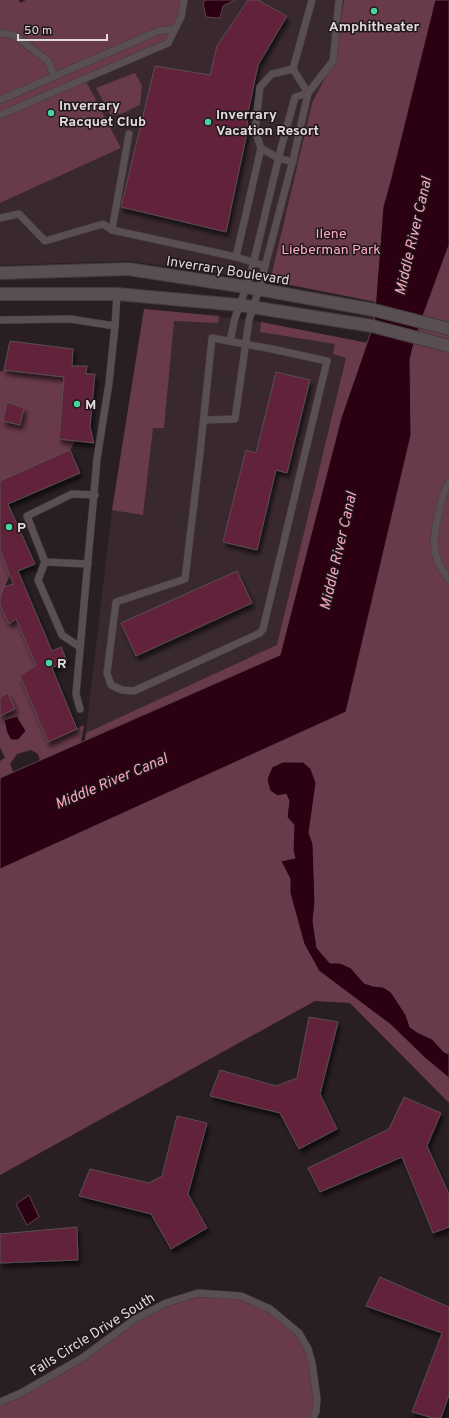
<svg xmlns="http://www.w3.org/2000/svg" width="449" height="1418" font-family="Overpass,sans-serif">
  <style>
    .built { fill: #39292e }
    .green { fill: #693a49 }
    .water { fill: #2b0012; stroke: #61414e }
    .building { fill: #62223a; stroke: #594e51; filter: url(#shadow) }
    .lines { fill: none; stroke-linecap: round; stroke-linejoin: round }
    .lane-casing { stroke: #433b3d; stroke-width: 8 }
    .secondary-casing { stroke: #433b3d; stroke-width: 14 }
    .lane { stroke: #594e51; stroke-width: 7 }
    .secondary { stroke: #594e51; stroke-width: 12 }
    .poi-dot { fill: #48d49d; stroke: #1f1619; stroke-width: 1.5 }
    .labels { text-anchor: middle; stroke-width: 3; stroke-linejoin: round; paint-order: stroke }
    .poi-label { font-size: 14px; font-weight: bold; fill: #e0dadb; stroke: #1f1619; text-anchor: start }
    .park-label { font-size: 14px; fill: #ffadc5; stroke: #1f1619 }
    .street-label { font-size: 14px; fill: #e0dadb; stroke: #1f1619 }
    .water-label { font-size: 15px; font-style: italic; fill: #f8a6bf; stroke: #1f1619 }
  </style>
  <defs>
    <filter id="shadow"><feDropShadow dx="2.5" dy="4.5" stdDeviation="2" flood-color="#0009"/></filter>
  </defs>
  <rect width="100%" height="100%" fill="#291f22"/>
  <g class="built">
    <path d="M184,0H344L337,46L336,60L312,103L270,281L130,261L0,265V203L121,148L85,79Z"/>
    <path d="M144,309L249,320L368,343L341,418L280,655L85,740L112,510Z"/>
  </g>
  <g class="green">
    <path d="M0,0H19L20,3L26,0H184L168,43L85,79L121,148L0,203Z"/>
    <path d="M344,0H435L390,182L383,207L381,303L270,281L312,103L324,80L336,60L337,46Z"/>
    <path d="M135,73L142,86L140,105L123,113L111,116L96,88Z"/>
    <path d="M449,245V1103L350,1003L315,1001L0,1175V869L346,712L411,435L410,359L424,314Z"/>
    <path d="M144,309L219,316L218,323L174,321L164,428H153L143,515L112,510Z"/>
    <path d="M261,322L368,343L280,655L85,740L86,733L277,645L346,358L333,354L335,344L260,332Z"/>
    <path d="M4,370L64,377L75,441L70,450L0,481V372Z"/>
    <path d="M0,549L10,575L0,598Z"/>
    <path d="M0,605L9,624L16,619L36,665L20,676L48,742L84,725L81,742L40,761L38,754L31,750L17,754L10,764L13,772L0,778V761L5,758L0,747Z"/>
    <path d="M198,1293L241,1296L270,1309L299,1333L308,1349L316,1388L313,1418H0V1402L82,1358L135,1319Z"/>
  </g>
  <g class="water">
    <path d="M206,0H235L223,6L220,18L206,17L203,3Z"/>
    <path d="M435,0H449V245L416,335L410,359L411,435L346,712L0,869V778L280,655L341,418L374,323L383,207L390,182Z"/>
    <path d="M17,716L26,731L18,740H11L7,733L4,720Z"/>
    <path d="M283,762H303L311,769L316,783L309,833L313,844L315,902L313,921L317,948L330,963H340L351,968L364,983L373,986L383,987L391,992L406,1015L410,1027L417,1032L432,1039L444,1052L449,1054V1078L425,1058L391,1025L319,971L304,944L290,893V879L281,861L295,858L293,850L294,825L287,817L289,801L286,794L278,796L270,791L267,779L272,767Z"/>
    <path d="M29,1195L39,1217L27,1225L16,1204Z"/>
  </g>
  <g class="building">
    <path d="M248,0H258L287,16L258,65L247,117L248,128L226,232L121,207L155,66L210,75L217,46Z"/>
    <path d="M10,341L73,349L72,366H87L86,374H95L90,427L94,443L59,439L64,377L4,370Z"/>
    <path d="M276,372L310,380L287,473L276,470L257,550L223,542L246,450L256,453Z"/>
    <path d="M7,402L24,408L20,425L3,421Z"/>
    <path d="M70,450L80,473L8,504L35,564L18,571L52,651L61,647L67,661L52,668L77,729L48,742L20,676L36,665L16,619L9,624L0,605V598L4,587L13,584L0,549V481Z"/>
    <path d="M237,571L252,603L136,656L121,623Z"/>
    <path d="M8,693L15,709L0,716V697Z"/>
    <path d="M309,1017L338,1022L320,1094L337,1129L299,1149L280,1113L210,1096L220,1070L276,1086L297,1078Z"/>
    <path d="M404,1097L441,1113L427,1146L449,1194V1227L433,1233L402,1157L320,1192L308,1168L389,1129Z"/>
    <path d="M177,1116L207,1123L188,1194L207,1228L171,1249L151,1214L79,1196L90,1169L149,1183L162,1176Z"/>
    <path d="M77,1227L78,1260L0,1263V1234Z"/>
    <path d="M380,1277L449,1307V1395L441,1418H433L412,1412L442,1333L366,1306Z"/>
  </g>
  <g class="lines">
    <g class="lane-casing">
      <g id="lane">
        <path d="M0,33L14,35L48,61L54,76"/>
        <path d="M293,69L272,74L260,87L255,130L261,148L278,158L293,162"/>
        <path d="M308,93L293,69L312,0"/>
        <path d="M0,100L158,31L174,29"/>
        <path d="M0,115L168,43L181,17L184,0"/>
        <path d="M129,134L112,230L236,257L261,148"/>
        <path d="M0,218L19,214L45,241L103,224L112,230"/>
        <path d="M236,257L265,266"/>
        <path d="M0,320L70,319L115,326L109,383L97,459L76,694L80,709"/>
        <path d="M115,326L117,294"/>
        <path d="M212,338L272,349L327,361L263,629L260,633L134,691L122,690L111,685L107,673L116,602L185,579L200,453Z"/>
        <path d="M230,341L235,318L250,277L280,152L295,97L308,93"/>
        <path d="M204,420L235,419L249,320L259,289L294,156L308,93L333,61L339,0"/>
        <path d="M449,482C444,490 442,499 440,508C433,535 429,556 449,579"/>
        <path d="M45,562L38,580L62,635L80,647"/>
        <path d="M88,564L45,562L27,516L72,494L95,495"/>
        <path d="M0,1402L21,1393L82,1358L135,1319L166,1303L198,1293L241,1296L270,1309L299,1333L308,1349L312,1363L317,1399L316,1411L313,1418"/>
      </g>
    </g>
    <g class="secondary-casing">
      <g id="secondary">
        <path d="M0,273L128,269L246,287L374,310L449,329"/>
        <path d="M0,294H117L239,305L372,326L449,346"/>
      </g>
    </g>
    <use href="#lane" class="lane"/>
    <use href="#secondary" class="secondary"/>
  </g>
  <g class="poi-dot">
    <circle cx="374" cy="11" r="4"/>
    <circle cx="51" cy="113" r="4"/>
    <circle cx="208" cy="122" r="4"/>
    <circle cx="77" cy="404" r="4"/>
    <circle cx="9" cy="527" r="4"/>
    <circle cx="49" cy="663" r="4"/>
  </g>
  <g class="labels">
    <g class="poi-label">
      <text x="374" y="31" text-anchor="middle">Amphitheater</text>
      <text x="59" y="110">Inverrary<tspan x="59" dy="16">Racquet Club</tspan></text>
      <text x="216" y="119">Inverrary<tspan x="216" dy="16">Vacation Resort</tspan></text>
      <text x="85" y="409">M</text>
      <text x="17" y="532">P</text>
      <text x="57" y="668">R</text>
    </g>
    <g class="park-label">
      <text x="331" y="238">Ilene<tspan x="331" dy="16">Lieberman Park</tspan></text>
    </g>
    <g class="street-label">
      <text transform="translate(228 270) rotate(9)" y="5">Inverrary Boulevard</text>
      <text transform="translate(92 1334) rotate(-32)" y="5">Falls Circle Drive South</text>
    </g>
    <g class="water-label">
      <text transform="translate(413 236) rotate(-77)" y="5">Middle River Canal</text>
      <text transform="translate(338 551) rotate(-77)" y="5">Middle River Canal</text>
      <text transform="translate(111 781) rotate(-23)" y="5">Middle River Canal</text>
    </g>
  </g>
  <path d="M18 34v6h89v-6" fill="none" stroke="#e0dadb" stroke-width="2"/>
  <text x="24" y="34" font-size="12" fill="#e0dadb" stroke="#1f1619" stroke-width="3" paint-order="stroke">50 m</text>
</svg>
